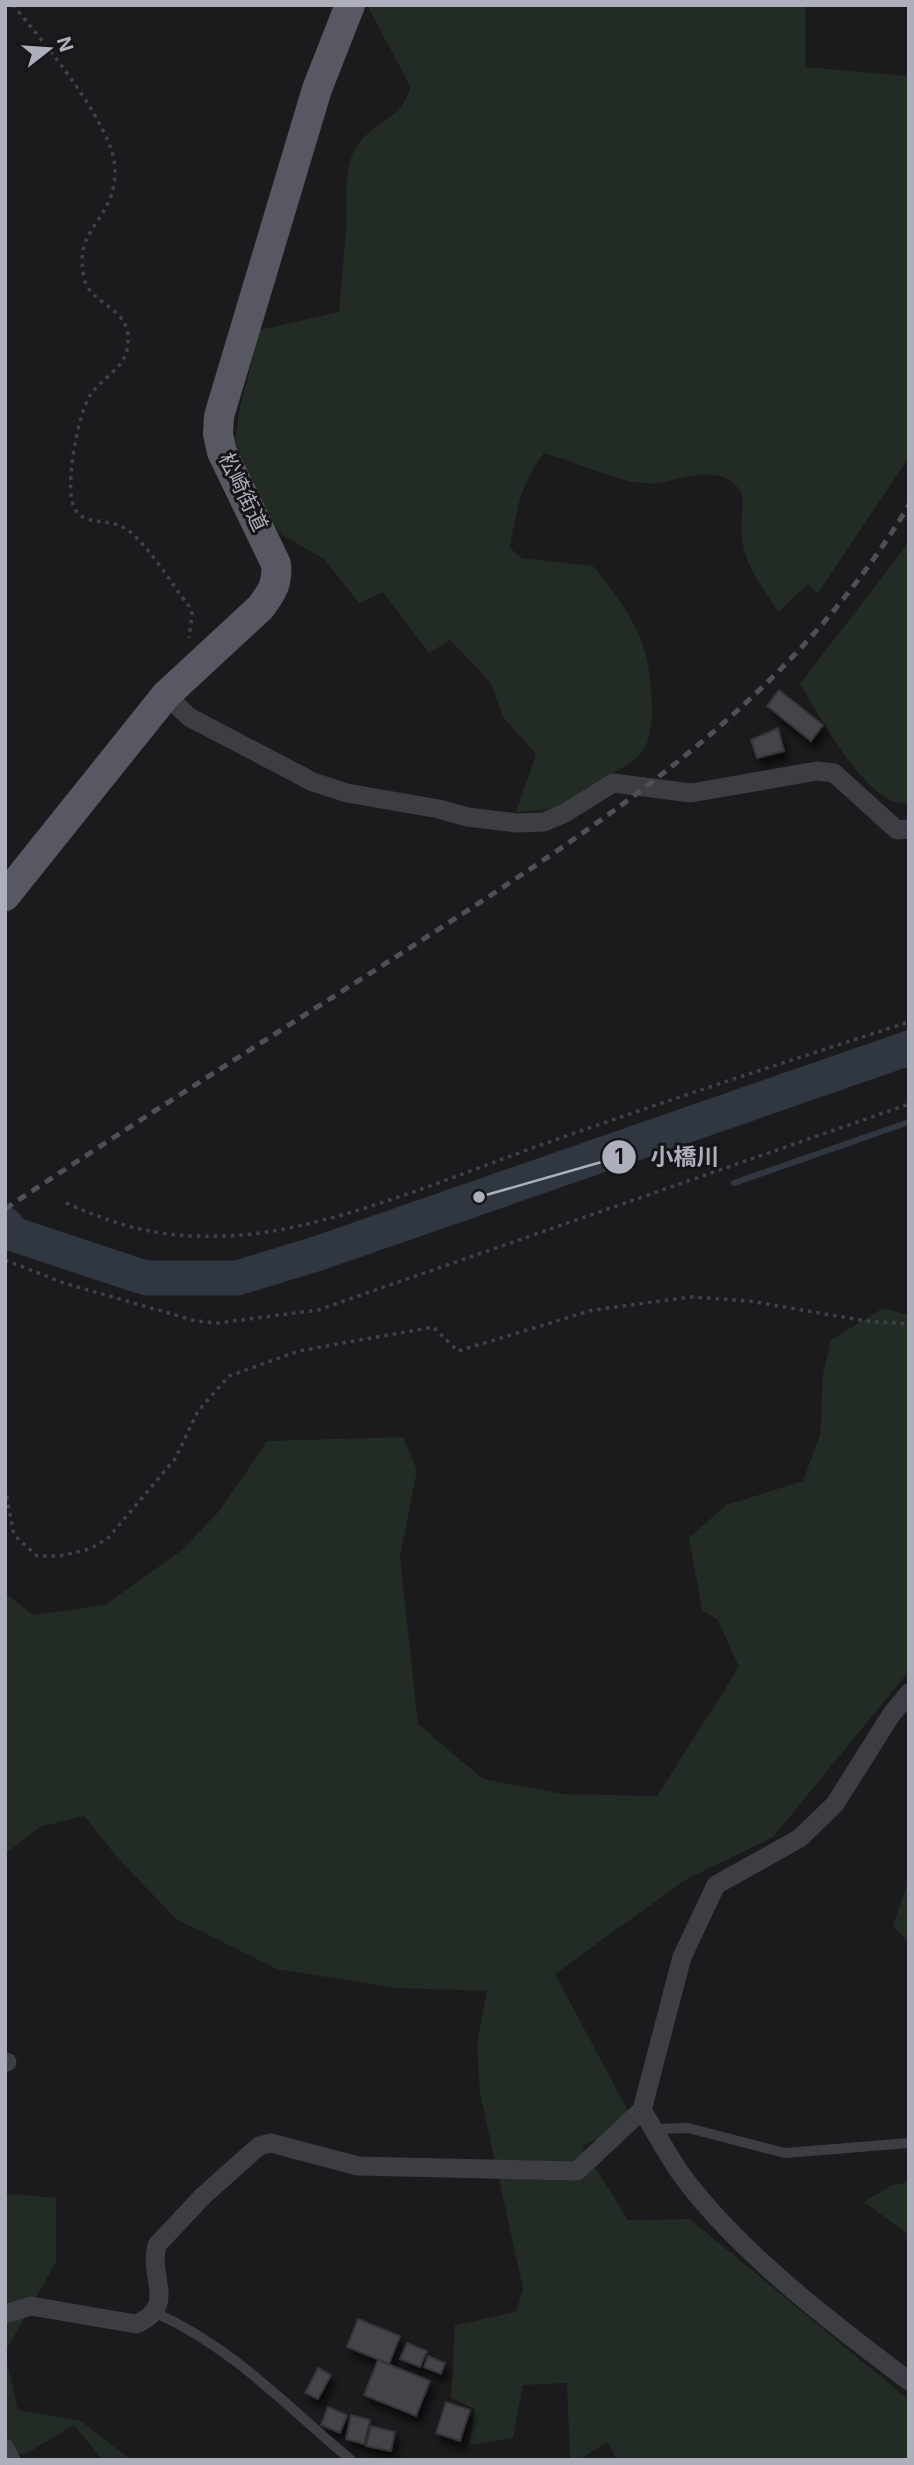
<svg xmlns="http://www.w3.org/2000/svg" width="914" height="2465" font-family="Inter,'Noto Sans JP',sans-serif">
  <style>
    .green { fill: #222b24 }
    .lines { fill: none; stroke-linecap: round; stroke-linejoin: round }
    .stream { stroke: #303741; stroke-width: 6 }
    .river { stroke: #303741; stroke-width: 35 }
    .building { fill: #45454a; stroke: #353439; stroke-width: 2; filter: url(#shadow) }
    .path { stroke: #414249; stroke-width: 3.5; stroke-dasharray: 3.5 5; stroke-linecap: butt }
    .service { stroke: #3d3d44; stroke-width: 10 }
    .minor { stroke: #3d3d44; stroke-width: 19 }
    .primary { stroke: #575861; stroke-width: 30 }
    .rail { stroke: #4e4f57; stroke-width: 5; stroke-dasharray: 9 7; stroke-linecap: butt }
    .labels { text-anchor: middle; stroke-width: 6; stroke-linejoin: round; paint-order: stroke }
    .street-label { font-size: 21px; fill: #adb0bc; stroke: #161518 }
    .leader { fill: none; stroke: #adb0bc; stroke-width: 2.5 }
    .callout-dot { fill: #adb0bc; stroke: #161518; stroke-width: 2.5 }
    .mark-label { font-size: 21px; text-anchor: middle; font-weight: bold; fill: #111 }
    .callout-label { font-size: 23px; text-anchor: middle; font-weight: bold; fill: #adb0bc; stroke: #161518; stroke-width: 6; stroke-linejoin: round; paint-order: stroke }
  </style>
  <defs>
    <filter id="shadow"><feDropShadow dx="4.5" dy="8" stdDeviation="3.5" flood-color="#0009"/></filter>
  </defs>
  <rect width="100%" height="100%" fill="#1b1a1d"/>
  <g class="green">
    <path d="M367,5H805V67L909,76V457L818,593L808,584L778,612C761,584 743,565 741,531C740,518 747,500 739,489C719,463 683,479 658,483C628,488 575,461 544,453C521,484 516,510 510,548L522,558L593,566C633,616 652,643 652,710C652,722 650,741 643,751C635,761 618,769 608,777C571,804 563,810 516,812L536,754L503,717L491,683L450,640L429,653L383,592L359,603L324,559L282,535L268,518L235,441L240,407L260,330L339,312C341,285 344,257 346,230C348,205 342,173 355,149C369,123 406,118 410,86Z"/>
    <path d="M909,542V803C868,810 820,715 800,684Z"/>
    <path d="M883,1308L909,1315V1671L773,1837L685,1880L555,1974L627,2109L625,2127L582,2146L628,2220L690,2219L909,2400V2460H617L607,2442L579,2460H570L567,2383L523,2385L513,2438L469,2445L475,2409L451,2398L455,2325L516,2312L523,2289L480,2093L477,2043L487,1991L395,1988L277,1969L176,1919L116,1856L84,1816L40,1827L5,1854V1593L33,1615L105,1605L182,1550L220,1510L267,1441L403,1437L417,1470L400,1557L418,1724L483,1779L563,1794L657,1796L739,1667L718,1620L702,1610L689,1538L726,1505L803,1481L820,1435L823,1374L831,1340Z"/>
    <path d="M909,1878V1943L893,1926Z"/>
    <path d="M909,2182V2252L908,2234L864,2202L892,2185Z"/>
    <path d="M12,2194L56,2198V2262L5,2352V2196Z"/>
    <path d="M5,2353L18,2410L81,2421L131,2460H103L74,2425L24,2455L5,2451Z"/>
  </g>
  <g class="lines">
    <path class="stream" d="M734,1183L909,1122"/>
    <path class="river" d="M5,1224L13,1234L146,1278H237L316,1254L909,1048"/>
  </g>
  <g class="building">
    <path d="M779,690L823,725L811,741L767,706Z"/>
    <path d="M778,728L784,751L757,758L751,740Z"/>
    <path d="M358,2319L400,2336L389,2364L347,2347Z"/>
    <path d="M407,2343L427,2351L420,2367L400,2359Z"/>
    <path d="M428,2356L445,2363L441,2374L424,2367Z"/>
    <path d="M378,2360L430,2381L416,2416L364,2395Z"/>
    <path d="M318,2368L331,2375L318,2399L305,2393Z"/>
    <path d="M446,2402L470,2410L460,2441L436,2433Z"/>
    <path d="M328,2407L347,2415L340,2433L321,2425Z"/>
    <path d="M351,2415L370,2420L364,2444L346,2439Z"/>
    <path d="M371,2426L395,2432L391,2451L366,2446Z"/>
  </g>
  <g class="lines">
    <g class="path">
      <path d="M13,5C45,44 94,102 111,149C117,164 116,186 109,201C95,231 76,238 84,278C91,308 136,306 127,350C124,368 100,380 91,394C78,413 64,487 74,507C82,525 105,519 121,526C145,538 171,584 189,606L192,614L189,638"/>
      <path d="M66,1203C123,1228 161,1238 224,1236C319,1234 448,1178 538,1146C661,1102 785,1062 909,1022"/>
      <path d="M5,1260L64,1283L196,1321L218,1323L318,1310L909,1104"/>
      <path d="M5,1488L14,1535L37,1556H60L90,1549L108,1538L175,1459L198,1411L229,1376L299,1351L433,1327L458,1351L593,1310L691,1297L749,1301L866,1321L909,1324"/>
    </g>
    <g class="service">
      <path d="M654,2129L688,2128L785,2153L909,2143"/>
      <path d="M156,2313C232,2347 288,2407 351,2460"/>
    </g>
    <g class="minor">
      <path d="M166,695L189,717L313,782L347,793L439,809L467,817L517,823L544,822L565,813L613,783L691,793L817,771L834,773L897,830L909,829"/>
      <path d="M5,2062H7"/>
      <path d="M642,2110C655,2131 667,2154 681,2174C737,2251 833,2324 909,2381"/>
      <path d="M5,2314L31,2306L136,2324C178,2306 148,2279 157,2245L203,2196L259,2146L271,2143L358,2166L577,2171L642,2110L682,1957L716,1885L800,1838L835,1804L891,1715L909,1693"/>
      <path d="M5,2448L11,2460"/>
    </g>
    <path class="primary" d="M5,896L166,695L261,607C272,592 278,583 276,564L222,452L218,434L219,416L317,89L350,5"/>
    <path class="rail" d="M5,1209C137,1121 272,1036 405,951C598,826 788,706 909,505"/>
  </g>
  <g class="labels">
    <g class="street-label">
      <text transform="translate(243 492) rotate(64)" y="7">松崎街道</text>
    </g>
  </g>
  <path class="leader" d="M479 1197L619 1157"/>
  <g class="callout-dot">
    <circle cx="479" cy="1197" r="7"/>
    <circle cx="619" cy="1157" r="18"/>
  </g>
  <g class="mark-label">
    <text x="619" y="1164">1</text>
  </g>
  <g class="callout-label">
    <text x="685" y="1165">小橋川</text>
  </g>
  <rect width="914" height="2465" fill="none" stroke="#adb0bc" stroke-width="14"/>
  <g transform="translate(49 49) rotate(73)" stroke="#161518" stroke-width="5" paint-order="stroke">
  <path d="M0-5L12 26L0 18L-12 26Z" fill="#adb0bc"/>
  <text y="-10" font-size="19" font-weight="bold" text-anchor="middle" fill="#adb0bc">N</text>
  </g>
</svg>
